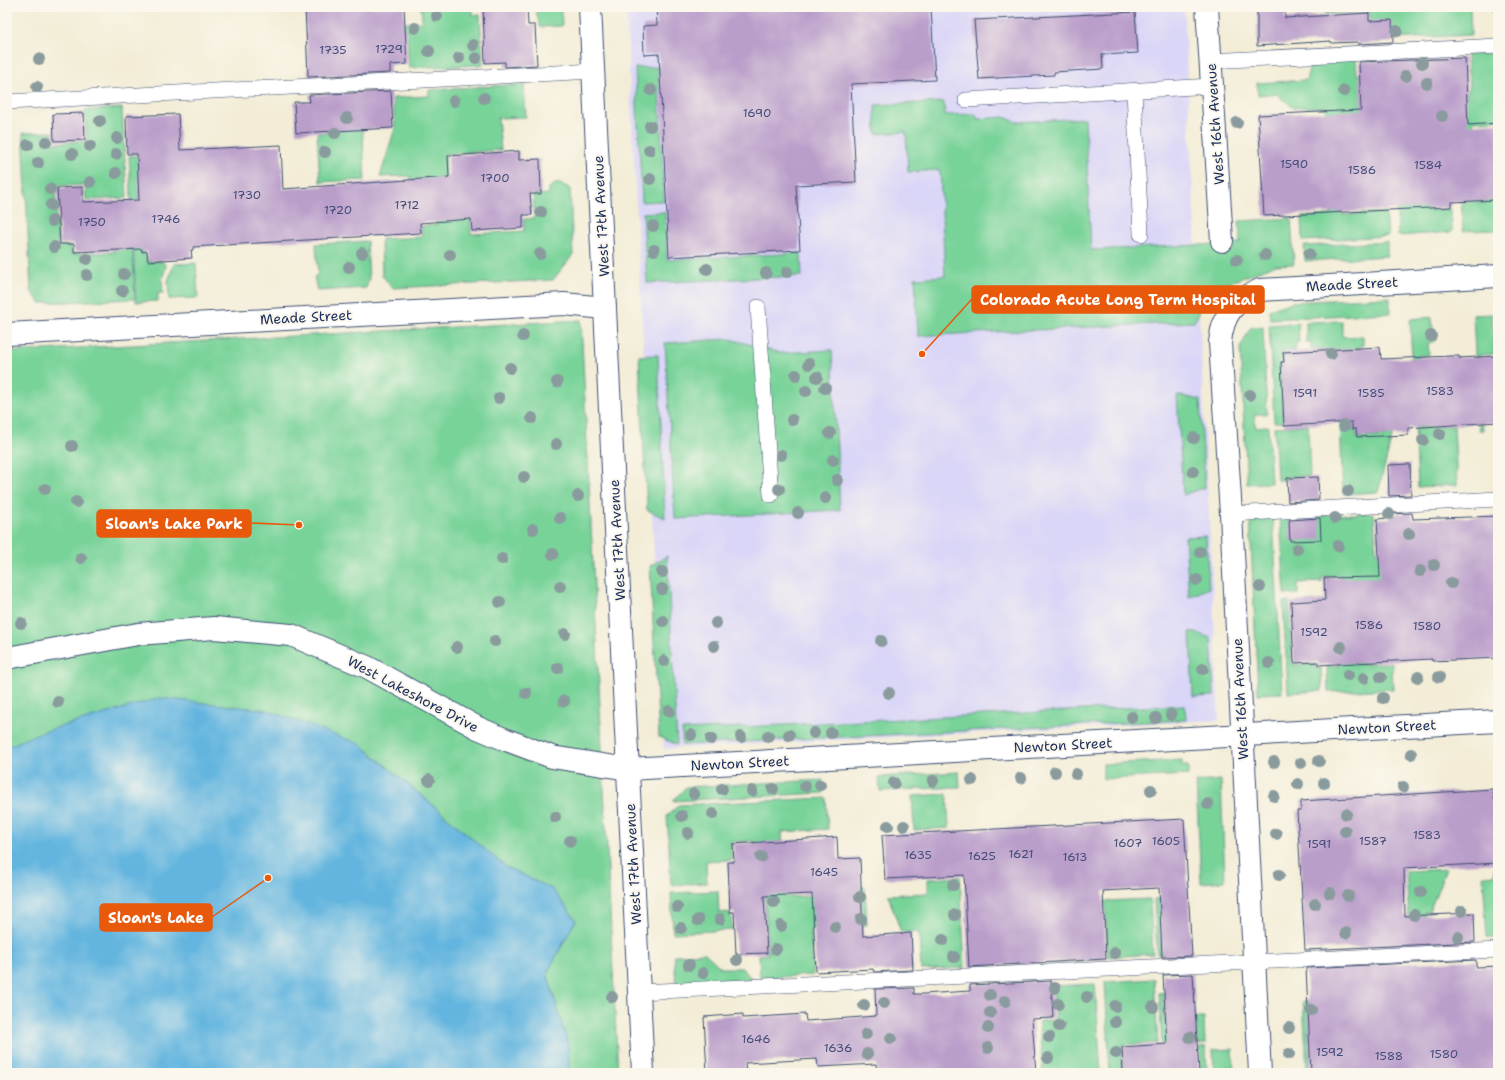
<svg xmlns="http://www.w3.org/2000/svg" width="1505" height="1080" font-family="'Shantell Sans',sans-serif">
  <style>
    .built { fill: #dad6f7 }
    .green { fill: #78d399; stroke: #4a817c }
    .water { fill: #64b5df; stroke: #40729e }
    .building { fill: #ba9eca }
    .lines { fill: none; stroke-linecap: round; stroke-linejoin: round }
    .service-casing { stroke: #3b4c70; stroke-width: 16 }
    .minor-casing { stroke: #3b4c70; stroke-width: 24 }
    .tertiary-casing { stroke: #3b4c70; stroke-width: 24 }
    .service { stroke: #fff; stroke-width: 15 }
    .minor { stroke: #fff; stroke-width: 22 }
    .tertiary { stroke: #fff; stroke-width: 22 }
    .tree { fill: #899b9d }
    .labels { text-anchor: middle; stroke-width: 4; stroke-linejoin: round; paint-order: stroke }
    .number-label { font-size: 12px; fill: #434b79 }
    .street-label { font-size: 14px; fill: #1b2f5e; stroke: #fbf7ec }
    .leader { fill: none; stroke: #e8590c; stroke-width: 1.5 }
    .callout-dot { fill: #e8590c; stroke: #fbf7ec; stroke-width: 1.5 }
    .callout { fill: #e8590c; stroke: #e8590c; stroke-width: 1.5 }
    .callout-label { font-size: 15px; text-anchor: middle; font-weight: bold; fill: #fff }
  </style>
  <rect width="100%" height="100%" fill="#fbf7ec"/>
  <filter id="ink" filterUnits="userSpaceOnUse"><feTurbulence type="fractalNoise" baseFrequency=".025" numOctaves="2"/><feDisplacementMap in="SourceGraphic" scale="8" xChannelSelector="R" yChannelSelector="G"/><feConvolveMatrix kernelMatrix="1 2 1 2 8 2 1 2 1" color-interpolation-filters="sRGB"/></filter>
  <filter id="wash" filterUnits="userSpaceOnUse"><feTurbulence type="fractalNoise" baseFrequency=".012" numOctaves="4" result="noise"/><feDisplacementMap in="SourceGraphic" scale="16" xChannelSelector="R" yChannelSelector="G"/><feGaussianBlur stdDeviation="0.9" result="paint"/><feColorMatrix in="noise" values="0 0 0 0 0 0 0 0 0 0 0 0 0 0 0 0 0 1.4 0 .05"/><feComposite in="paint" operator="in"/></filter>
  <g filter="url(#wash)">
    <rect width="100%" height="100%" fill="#f3edd7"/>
    <path class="built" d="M626,7H1184L1219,720L664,749Z"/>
    <g class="green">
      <path d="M421,7H473V15H480L483,65L409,68L407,30H401L400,23L422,22Z"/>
      <path d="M535,7H561L562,26L540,27Z"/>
      <path d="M1325,7H1470L1471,35L1372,40L1370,12L1325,14Z"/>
      <path d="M1492,7H1498V35H1494Z"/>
      <path d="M1498,53V120L1473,121L1475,155L1459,113L1469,88L1467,55Z"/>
      <path d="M1356,59L1357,75H1365L1381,124L1337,127L1342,215L1386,212L1388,236L1303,241L1302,217L1331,215L1325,107L1294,108L1276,94L1258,95L1257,83L1306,80L1311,62Z"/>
      <path d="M658,67L664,201L642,202L635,68Z"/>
      <path d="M524,84L526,117L498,118L501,150L445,154L446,185L413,187V179H410V176L380,177L395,128L393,98L429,96V90Z"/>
      <path d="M1390,94L1429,210L1451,209L1452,232L1398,236Z"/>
      <path d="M361,96L365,180L320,182L317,133H326L324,98Z"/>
      <path d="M944,102L945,115L976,114L977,119L1004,117L1017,122L1085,118L1091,250L1240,243L1239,221L1291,218L1294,264L1275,265L1213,289L1194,322L918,336L915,278L945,276L940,170L908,172L906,132L876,134L875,105Z"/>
      <path d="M122,108L127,198L86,200L85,185L55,186L58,246H71L72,254L114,252V245L132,240L135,299L40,303L31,291L23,133L52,132L53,143L87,141L85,110Z"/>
      <path d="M162,155L156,187L138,188L141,253H145L147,262L162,261L166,266L162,281L163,293H158V301L136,302L129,156Z"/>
      <path d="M557,183L570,188L573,255L553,280L392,288L382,275L381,239L422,237L421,226L436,225L434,198L470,217L471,234L524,231V219L535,218L533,195L549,194V188Z"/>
      <path d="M1478,195L1479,202L1498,201V230L1463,231L1461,196Z"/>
      <path d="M665,212L667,260L801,253L802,276L647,283L643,213Z"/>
      <path d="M367,241L369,280L366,288L317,291L314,277L318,274L316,244Z"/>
      <path d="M1387,242V256L1305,261L1304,246Z"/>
      <path d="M196,263L198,298L169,299L168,281L174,264Z"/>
      <path d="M1390,297V313L1270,319L1269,310L1291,302Z"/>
      <path d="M1492,314L1494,354L1479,355L1483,430H1479L1473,315Z"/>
      <path d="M1432,317L1434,342L1428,343L1429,355L1416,356L1419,428L1454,426L1457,485L1418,487L1410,319Z"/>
      <path d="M581,320L618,1073H569L568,1045L547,973L576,920L552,889L506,867L360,744L160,698L39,733L7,747V352Z"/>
      <path d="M1342,321V337L1363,336V346H1359V359L1323,361V349H1311V342H1306V322Z"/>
      <path d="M1298,323L1299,342H1296V350L1282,351L1283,361L1280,362L1283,422H1274L1269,325Z"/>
      <path d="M1251,327H1263L1267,414H1255V427L1268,426L1271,483L1247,484L1240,348Z"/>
      <path d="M730,339L781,353L832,350L840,510L675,519L665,343Z"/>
      <path d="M658,355L665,518L647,510L639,356Z"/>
      <path d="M1177,395L1200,400L1205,487L1183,495Z"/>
      <path d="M1352,421V430H1356L1357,438L1386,436L1391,427L1392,437L1378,492L1343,494L1340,422Z"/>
      <path d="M1308,425L1310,476L1286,477V480H1277L1274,427Z"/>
      <path d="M1374,513L1376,552H1380L1381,577L1341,594L1340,576L1322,577V582L1298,583V594L1285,595L1280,518Z"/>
      <path d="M1250,519H1273L1282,693L1258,694Z"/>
      <path d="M1206,536L1209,588L1189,597L1185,537Z"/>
      <path d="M667,556L677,745L659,737L650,566Z"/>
      <path d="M1335,597L1352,656L1353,664L1392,663L1393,689L1328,692L1327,667L1339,666Z"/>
      <path d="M1289,601L1292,665L1316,664V668H1321L1322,691L1288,693L1283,602Z"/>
      <path d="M1190,631L1211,638L1214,696L1193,697Z"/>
      <path d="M1185,705L1186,720L682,745V730Z"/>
      <path d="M1182,760V766H1188V775L1103,779V764Z"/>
      <path d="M959,772L960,787L880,791L879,777Z"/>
      <path d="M823,780V793L673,801L686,787Z"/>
      <path d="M1221,780L1225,881L1201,883L1196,782Z"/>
      <path d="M947,794L949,828L914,830L912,796Z"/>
      <path d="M826,798L828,829L782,832L786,897L811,896V890L865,887L867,925L811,928L813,975L760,978L759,955L768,954L763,859L756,860L755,841L731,842L732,860L706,861L707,883L671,885L667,816L679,805Z"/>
      <path d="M1446,869L1429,912H1424V924L1410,936L1406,871Z"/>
      <path d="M1494,869H1498V938H1487L1483,876L1494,875Z"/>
      <path d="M960,877L965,968L921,970L919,932H901L888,895L928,893V879Z"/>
      <path d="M718,891L719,913L728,912L729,915H731L732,930L673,933L671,893Z"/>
      <path d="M1182,897L1183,923L1159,925L1161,954H1157L1154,899Z"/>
      <path d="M1150,899L1153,954L1108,957L1105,901Z"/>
      <path d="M705,953L721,968H742L753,980L676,985L674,955Z"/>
      <path d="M1154,979L1158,1043L1121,1045L1122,1073H1110L1105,982Z"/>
      <path d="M1095,984L1101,1073H1043L1039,1021L1055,1020L1053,986Z"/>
      <path d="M1163,992L1165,1022L1196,1020L1197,1018H1204L1205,1044L1178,1046L1173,1043L1162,1044L1159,993Z"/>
      <path d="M1343,999L1345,1028L1308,1030L1310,1073H1307L1303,1001Z"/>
      <path d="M1206,1047L1207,1073H1201L1200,1048Z"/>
      <path d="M1233,1049L1234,1073H1214L1213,1050Z"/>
    </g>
    <path class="water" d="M160,698L267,710L360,744L506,867L552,889L576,920L547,973L568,1045L569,1073H7V747L39,733Z"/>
    <g id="blocks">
      <g class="building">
        <path d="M305,7H404L407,64L390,65V73L308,77Z"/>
        <path d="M483,7H527L528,25H535L537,65L505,67V62L485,63Z"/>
        <path d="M656,7H931L935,80L851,84L856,182L796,185L800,250L669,257L659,54L644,55L643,26L657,25Z"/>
        <path d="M1257,7H1285V18L1369,13V21L1392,20L1393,42L1358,44V42L1331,43V41L1257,46Z"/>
        <path d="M1135,12L1138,53L1102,55L1103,69L1054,72V75L979,79L974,20Z"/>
        <path d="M1465,58L1468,125L1498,123V200L1451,202V207L1264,216L1258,115L1361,110L1359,62Z"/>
        <path d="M391,91L393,128L296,133L294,102H310L309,95Z"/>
        <path d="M84,113L85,140L54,141L53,114Z"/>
        <path d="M178,114L180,150L281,145L283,189L449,177L448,156L519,151V160L540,159L541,194H530L532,215H523V228L472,231L471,219L420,223L421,233L193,247V250H191L192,258L148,261L147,251L142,252V249L74,252V244H60L57,188L83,187V202L139,200L137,154H127L126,116Z"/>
        <path d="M1380,347L1381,359L1451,356H1459V358L1498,356V422L1408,428V435L1357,437L1356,429H1352V422L1284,426L1281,362H1284L1283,352Z"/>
        <path d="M1410,464L1411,495L1389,496L1388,465Z"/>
        <path d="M1318,477L1319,500L1288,502L1287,478Z"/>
        <path d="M1412,513L1413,519L1498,516V658L1432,661V659L1318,665V662L1294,663L1291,602L1325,600L1324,578L1380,577L1377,519L1390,518V514Z"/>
        <path d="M1320,518L1321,540L1290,541L1289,520Z"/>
        <path d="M1493,789L1494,799H1498V863L1404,868L1405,916L1474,913L1475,942L1305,950L1297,811H1301V801Z"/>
        <path d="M1184,819L1192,956L1162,957L1159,888L1103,891L1106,959L969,967L964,875L885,879L882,835Z"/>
        <path d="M837,837L838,859L860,858L863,936L911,933L913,970L874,972L873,969L816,972L812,894L764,896L767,953L736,954L734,912H730L728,862H734L733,844Z"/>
        <path d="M1476,960V967L1498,966V1073H1311L1306,968Z"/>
        <path d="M1193,974L1199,1073H1123L1122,1047L1167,1044L1163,975Z"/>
        <path d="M1051,981L1053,1018L1032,1019L1036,1073H877L876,1064L818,1067L817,1059L745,1063L746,1073H707L704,1017L743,1014V1018L805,1014L806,1021L876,1016L875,989L914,988V994H923L970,991V985Z"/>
      </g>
    </g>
  </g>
  <g filter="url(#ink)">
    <use href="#blocks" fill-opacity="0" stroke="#3b4c70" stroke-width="1"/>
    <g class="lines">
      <g class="service-casing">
        <g id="service">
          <path d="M1210,61L1498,46"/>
          <path d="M1134,91L1141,234"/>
          <path d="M966,100L1212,86"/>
          <path d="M7,102L594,71"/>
          <path d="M758,307L771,495"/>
          <path d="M1231,514L1498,499"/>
          <path d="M639,992L1498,950"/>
        </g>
      </g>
      <g class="minor-casing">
        <g id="minor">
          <path d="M1207,7L1222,241"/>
          <path d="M7,334L564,304L605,308"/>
          <path d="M7,658L138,634L214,628L291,635L367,667L478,728L504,739L552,757L628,769L1498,721"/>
          <path d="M1260,1073L1231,514L1220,342C1223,313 1234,301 1260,290L1498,276"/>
        </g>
      </g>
      <g class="tertiary-casing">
        <path id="tertiary" d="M590,7L643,1073"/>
      </g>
      <use href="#service" class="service"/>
      <use href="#minor" class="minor"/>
      <use href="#tertiary" class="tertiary"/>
    </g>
    <g class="tree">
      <circle cx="437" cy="16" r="6"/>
      <circle cx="415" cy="28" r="6"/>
      <circle cx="1397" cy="31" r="6"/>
      <circle cx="473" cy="45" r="6"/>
      <circle cx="429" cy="51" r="6"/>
      <circle cx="459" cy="58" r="6"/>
      <circle cx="476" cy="58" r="6"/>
      <circle cx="39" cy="59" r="6"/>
      <circle cx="1422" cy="63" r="6"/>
      <circle cx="1406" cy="76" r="6"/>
      <circle cx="1427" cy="83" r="6"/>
      <circle cx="37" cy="87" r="6"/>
      <circle cx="651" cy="90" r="6"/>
      <circle cx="1344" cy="91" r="6"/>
      <circle cx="484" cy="98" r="6"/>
      <circle cx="454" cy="101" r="6"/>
      <circle cx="1442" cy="116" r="6"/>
      <circle cx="347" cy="118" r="6"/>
      <circle cx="100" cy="121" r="6"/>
      <circle cx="1237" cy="123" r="6"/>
      <circle cx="650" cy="126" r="6"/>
      <circle cx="335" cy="133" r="6"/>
      <circle cx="117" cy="138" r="6"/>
      <circle cx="46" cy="142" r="6"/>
      <circle cx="28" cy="145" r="6"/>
      <circle cx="90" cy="146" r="6"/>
      <circle cx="649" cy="150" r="6"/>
      <circle cx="325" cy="152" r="6"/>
      <circle cx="72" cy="154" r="6"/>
      <circle cx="116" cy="154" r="6"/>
      <circle cx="38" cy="163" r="6"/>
      <circle cx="116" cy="173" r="6"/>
      <circle cx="650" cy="179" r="6"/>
      <circle cx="90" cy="182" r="6"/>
      <circle cx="50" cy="189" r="6"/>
      <circle cx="51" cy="205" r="6"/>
      <circle cx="541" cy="212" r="6"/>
      <circle cx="52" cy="221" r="6"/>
      <circle cx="653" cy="226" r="6"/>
      <circle cx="54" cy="247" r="6"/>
      <circle cx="654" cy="250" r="6"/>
      <circle cx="362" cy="253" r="6"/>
      <circle cx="540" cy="254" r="6"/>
      <circle cx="1309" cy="254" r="6"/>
      <circle cx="450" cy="255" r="6"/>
      <circle cx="1265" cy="255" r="6"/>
      <circle cx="87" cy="259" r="6"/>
      <circle cx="1237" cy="260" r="6"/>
      <circle cx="349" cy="267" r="6"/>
      <circle cx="707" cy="269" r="6"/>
      <circle cx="787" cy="272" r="6"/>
      <circle cx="766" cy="273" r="6"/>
      <circle cx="124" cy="274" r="6"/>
      <circle cx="87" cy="275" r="6"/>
      <circle cx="122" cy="291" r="6"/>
      <circle cx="523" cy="336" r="6"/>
      <circle cx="1431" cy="336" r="6"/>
      <circle cx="1331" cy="354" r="6"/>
      <circle cx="809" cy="364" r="6"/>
      <circle cx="510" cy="368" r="6"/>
      <circle cx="796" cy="375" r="6"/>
      <circle cx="817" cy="377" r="6"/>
      <circle cx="557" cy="382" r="6"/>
      <circle cx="825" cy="388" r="6"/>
      <circle cx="806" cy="391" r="6"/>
      <circle cx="1250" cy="395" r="6"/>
      <circle cx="499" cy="398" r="6"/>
      <circle cx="532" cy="418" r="6"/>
      <circle cx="792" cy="420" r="6"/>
      <circle cx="1344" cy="426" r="6"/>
      <circle cx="830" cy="433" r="6"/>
      <circle cx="1440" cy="434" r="6"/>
      <circle cx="1194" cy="438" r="6"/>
      <circle cx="1423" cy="440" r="6"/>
      <circle cx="556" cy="444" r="6"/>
      <circle cx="72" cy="446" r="6"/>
      <circle cx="781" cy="455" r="6"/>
      <circle cx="833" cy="460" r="6"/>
      <circle cx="1193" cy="471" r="6"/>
      <circle cx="524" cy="477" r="6"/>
      <circle cx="837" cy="480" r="6"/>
      <circle cx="45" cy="489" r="6"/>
      <circle cx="779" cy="489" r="6"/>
      <circle cx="1348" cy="491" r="6"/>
      <circle cx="578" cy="496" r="6"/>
      <circle cx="825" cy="498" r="6"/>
      <circle cx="76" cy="502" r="6"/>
      <circle cx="798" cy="513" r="6"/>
      <circle cx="1389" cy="514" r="6"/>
      <circle cx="560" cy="518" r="6"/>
      <circle cx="1335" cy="518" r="6"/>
      <circle cx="533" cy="529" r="6"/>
      <circle cx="1409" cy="534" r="6"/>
      <circle cx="1338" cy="546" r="6"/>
      <circle cx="1297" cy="549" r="6"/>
      <circle cx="1200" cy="552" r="6"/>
      <circle cx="553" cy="554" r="6"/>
      <circle cx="81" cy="558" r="6"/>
      <circle cx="502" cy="559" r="6"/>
      <circle cx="1434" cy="565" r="6"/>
      <circle cx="1420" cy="571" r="6"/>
      <circle cx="662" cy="572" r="6"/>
      <circle cx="1197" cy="580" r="6"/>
      <circle cx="1451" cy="583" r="6"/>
      <circle cx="560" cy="586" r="6"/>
      <circle cx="1260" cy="587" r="6"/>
      <circle cx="662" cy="589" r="6"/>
      <circle cx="500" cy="602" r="6"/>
      <circle cx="663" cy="621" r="6"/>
      <circle cx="21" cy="623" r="6"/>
      <circle cx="716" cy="623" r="6"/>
      <circle cx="565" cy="634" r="6"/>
      <circle cx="495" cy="641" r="6"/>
      <circle cx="881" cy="641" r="6"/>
      <circle cx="714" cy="646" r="6"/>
      <circle cx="457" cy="647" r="6"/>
      <circle cx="1341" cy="647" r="6"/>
      <circle cx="664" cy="661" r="6"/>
      <circle cx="1269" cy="663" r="6"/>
      <circle cx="558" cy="668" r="6"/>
      <circle cx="1203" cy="669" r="6"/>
      <circle cx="1348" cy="675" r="6"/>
      <circle cx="1381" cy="677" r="6"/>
      <circle cx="1418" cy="677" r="6"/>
      <circle cx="1439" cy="677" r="6"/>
      <circle cx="1364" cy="678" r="6"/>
      <circle cx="526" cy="693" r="6"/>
      <circle cx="889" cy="693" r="6"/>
      <circle cx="1383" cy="698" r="6"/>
      <circle cx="564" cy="701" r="6"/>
      <circle cx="58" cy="702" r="6"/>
      <circle cx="669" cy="711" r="6"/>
      <circle cx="1171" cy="715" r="6"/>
      <circle cx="1132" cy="717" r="6"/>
      <circle cx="1156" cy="718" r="6"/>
      <circle cx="814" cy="733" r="6"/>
      <circle cx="831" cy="733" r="6"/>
      <circle cx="691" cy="735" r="6"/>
      <circle cx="789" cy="735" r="6"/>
      <circle cx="768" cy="736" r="6"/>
      <circle cx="741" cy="737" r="6"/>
      <circle cx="711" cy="739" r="6"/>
      <circle cx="1411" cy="754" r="6"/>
      <circle cx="1319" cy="761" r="6"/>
      <circle cx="1274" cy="762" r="6"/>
      <circle cx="1301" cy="763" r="6"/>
      <circle cx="1055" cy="772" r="6"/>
      <circle cx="1076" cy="774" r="6"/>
      <circle cx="1021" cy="778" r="6"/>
      <circle cx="429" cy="780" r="6"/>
      <circle cx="972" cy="780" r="6"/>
      <circle cx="933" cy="781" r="6"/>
      <circle cx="894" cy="783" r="6"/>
      <circle cx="1324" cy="783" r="6"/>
      <circle cx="1298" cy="784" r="6"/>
      <circle cx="820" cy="785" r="6"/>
      <circle cx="805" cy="786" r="6"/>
      <circle cx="1403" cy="787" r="6"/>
      <circle cx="722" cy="789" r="6"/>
      <circle cx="773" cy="789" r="6"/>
      <circle cx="1151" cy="790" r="6"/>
      <circle cx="752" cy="791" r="6"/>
      <circle cx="694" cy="794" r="6"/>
      <circle cx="1274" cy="796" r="6"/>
      <circle cx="1208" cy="804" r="6"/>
      <circle cx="713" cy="814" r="6"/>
      <circle cx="1346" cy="814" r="6"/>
      <circle cx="682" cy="816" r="6"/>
      <circle cx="555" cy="817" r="6"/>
      <circle cx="888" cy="826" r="6"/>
      <circle cx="904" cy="826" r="6"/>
      <circle cx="1345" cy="831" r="6"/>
      <circle cx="688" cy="833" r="6"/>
      <circle cx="1276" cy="834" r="6"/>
      <circle cx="570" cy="841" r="6"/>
      <circle cx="761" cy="857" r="6"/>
      <circle cx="1279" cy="875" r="6"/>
      <circle cx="953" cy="885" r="6"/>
      <circle cx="1421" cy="892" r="6"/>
      <circle cx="1330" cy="893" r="6"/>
      <circle cx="1348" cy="896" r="6"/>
      <circle cx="860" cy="897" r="6"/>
      <circle cx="774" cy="902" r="6"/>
      <circle cx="1315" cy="904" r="6"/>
      <circle cx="677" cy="907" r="6"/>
      <circle cx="1462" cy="911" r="6"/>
      <circle cx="955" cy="915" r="6"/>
      <circle cx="1414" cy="915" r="6"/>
      <circle cx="720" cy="919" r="6"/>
      <circle cx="861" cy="919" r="6"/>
      <circle cx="698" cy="920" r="6"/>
      <circle cx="781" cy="926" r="6"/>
      <circle cx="835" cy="927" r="6"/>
      <circle cx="681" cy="928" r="6"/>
      <circle cx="1346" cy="933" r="6"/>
      <circle cx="1458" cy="937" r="6"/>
      <circle cx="943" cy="940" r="6"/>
      <circle cx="776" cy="949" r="6"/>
      <circle cx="1115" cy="953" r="6"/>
      <circle cx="954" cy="957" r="6"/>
      <circle cx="737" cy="960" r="6"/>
      <circle cx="689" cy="965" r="6"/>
      <circle cx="703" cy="973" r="6"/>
      <circle cx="1055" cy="988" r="6"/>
      <circle cx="990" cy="995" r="6"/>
      <circle cx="612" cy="997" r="6"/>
      <circle cx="1087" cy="997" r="6"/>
      <circle cx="1005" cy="1001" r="6"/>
      <circle cx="884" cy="1003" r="6"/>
      <circle cx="1058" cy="1004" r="6"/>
      <circle cx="864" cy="1005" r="6"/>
      <circle cx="1115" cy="1006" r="6"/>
      <circle cx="1153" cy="1007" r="6"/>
      <circle cx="1311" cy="1010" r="6"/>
      <circle cx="990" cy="1013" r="6"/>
      <circle cx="1115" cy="1022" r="6"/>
      <circle cx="1059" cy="1026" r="6"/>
      <circle cx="988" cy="1028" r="6"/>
      <circle cx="1289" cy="1028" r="6"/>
      <circle cx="866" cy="1034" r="6"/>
      <circle cx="1049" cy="1037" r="6"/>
      <circle cx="1190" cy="1037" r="6"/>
      <circle cx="891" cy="1038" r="6"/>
      <circle cx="988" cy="1048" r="6"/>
      <circle cx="1116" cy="1053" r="6"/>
      <circle cx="867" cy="1054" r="6"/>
      <circle cx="1289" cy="1054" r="6"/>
      <circle cx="1048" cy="1058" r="6"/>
    </g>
  </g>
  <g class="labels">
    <g class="number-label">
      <text x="389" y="53">1729</text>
      <text x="333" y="54">1735</text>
      <text x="757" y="117">1690</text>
      <text x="1294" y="168">1590</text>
      <text x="1428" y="169">1584</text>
      <text x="1362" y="174">1586</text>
      <text x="495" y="182">1700</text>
      <text x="247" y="199">1730</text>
      <text x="407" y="209">1712</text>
      <text x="338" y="214">1720</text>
      <text x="166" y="223">1746</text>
      <text x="92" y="226">1750</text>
      <text x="1440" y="395">1583</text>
      <text x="1305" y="397">1591</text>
      <text x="1371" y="397">1585</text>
      <text x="1369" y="629">1586</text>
      <text x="1427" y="630">1580</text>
      <text x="1314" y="636">1592</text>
      <text x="1427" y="839">1583</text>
      <text x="1166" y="845">1605</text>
      <text x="1373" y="845">1587</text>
      <text x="1128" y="847">1607</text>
      <text x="1319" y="848">1591</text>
      <text x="1021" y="858">1621</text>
      <text x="918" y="859">1635</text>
      <text x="982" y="860">1625</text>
      <text x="1075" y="861">1613</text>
      <text x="824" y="876">1645</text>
      <text x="756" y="1043">1646</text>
      <text x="838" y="1052">1636</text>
      <text x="1330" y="1056">1592</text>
      <text x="1444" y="1058">1580</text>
      <text x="1389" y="1060">1588</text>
    </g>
    <g class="street-label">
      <text transform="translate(1215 124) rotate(-94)" y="5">West 16th Avenue</text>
      <text transform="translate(601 216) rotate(-93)" y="5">West 17th Avenue</text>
      <text transform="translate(1352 284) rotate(-3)" y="5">Meade Street</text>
      <text transform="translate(306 317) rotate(-3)" y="5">Meade Street</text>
      <text transform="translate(617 540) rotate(-93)" y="5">West 17th Avenue</text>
      <text transform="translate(413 694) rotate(28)" y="5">West Lakeshore Drive</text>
      <text transform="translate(1240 699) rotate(-93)" y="5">West 16th Avenue</text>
      <text transform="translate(1387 727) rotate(-3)" y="5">Newton Street</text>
      <text transform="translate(1063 745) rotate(-3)" y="5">Newton Street</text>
      <text transform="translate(740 763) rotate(-3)" y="5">Newton Street</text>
      <text transform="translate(633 864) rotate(-93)" y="5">West 17th Avenue</text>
    </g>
  </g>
  <path class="leader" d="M922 354L972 299M299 525L251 523M268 878L212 917"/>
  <g class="callout-dot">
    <circle cx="922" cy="354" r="4"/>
    <circle cx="299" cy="525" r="4"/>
    <circle cx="268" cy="878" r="4"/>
  </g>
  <g class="callout">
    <rect x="972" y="286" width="292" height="27" rx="4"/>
    <rect x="97" y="510" width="154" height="27" rx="4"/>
    <rect x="100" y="904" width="112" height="27" rx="4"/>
  </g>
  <g class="callout-label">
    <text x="1118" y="305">Colorado Acute Long Term Hospital</text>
    <text x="174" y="529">Sloan's Lake Park</text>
    <text x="156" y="923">Sloan's Lake</text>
  </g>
  <rect width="1505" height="1080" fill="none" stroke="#fbf7ec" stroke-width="24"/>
</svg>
